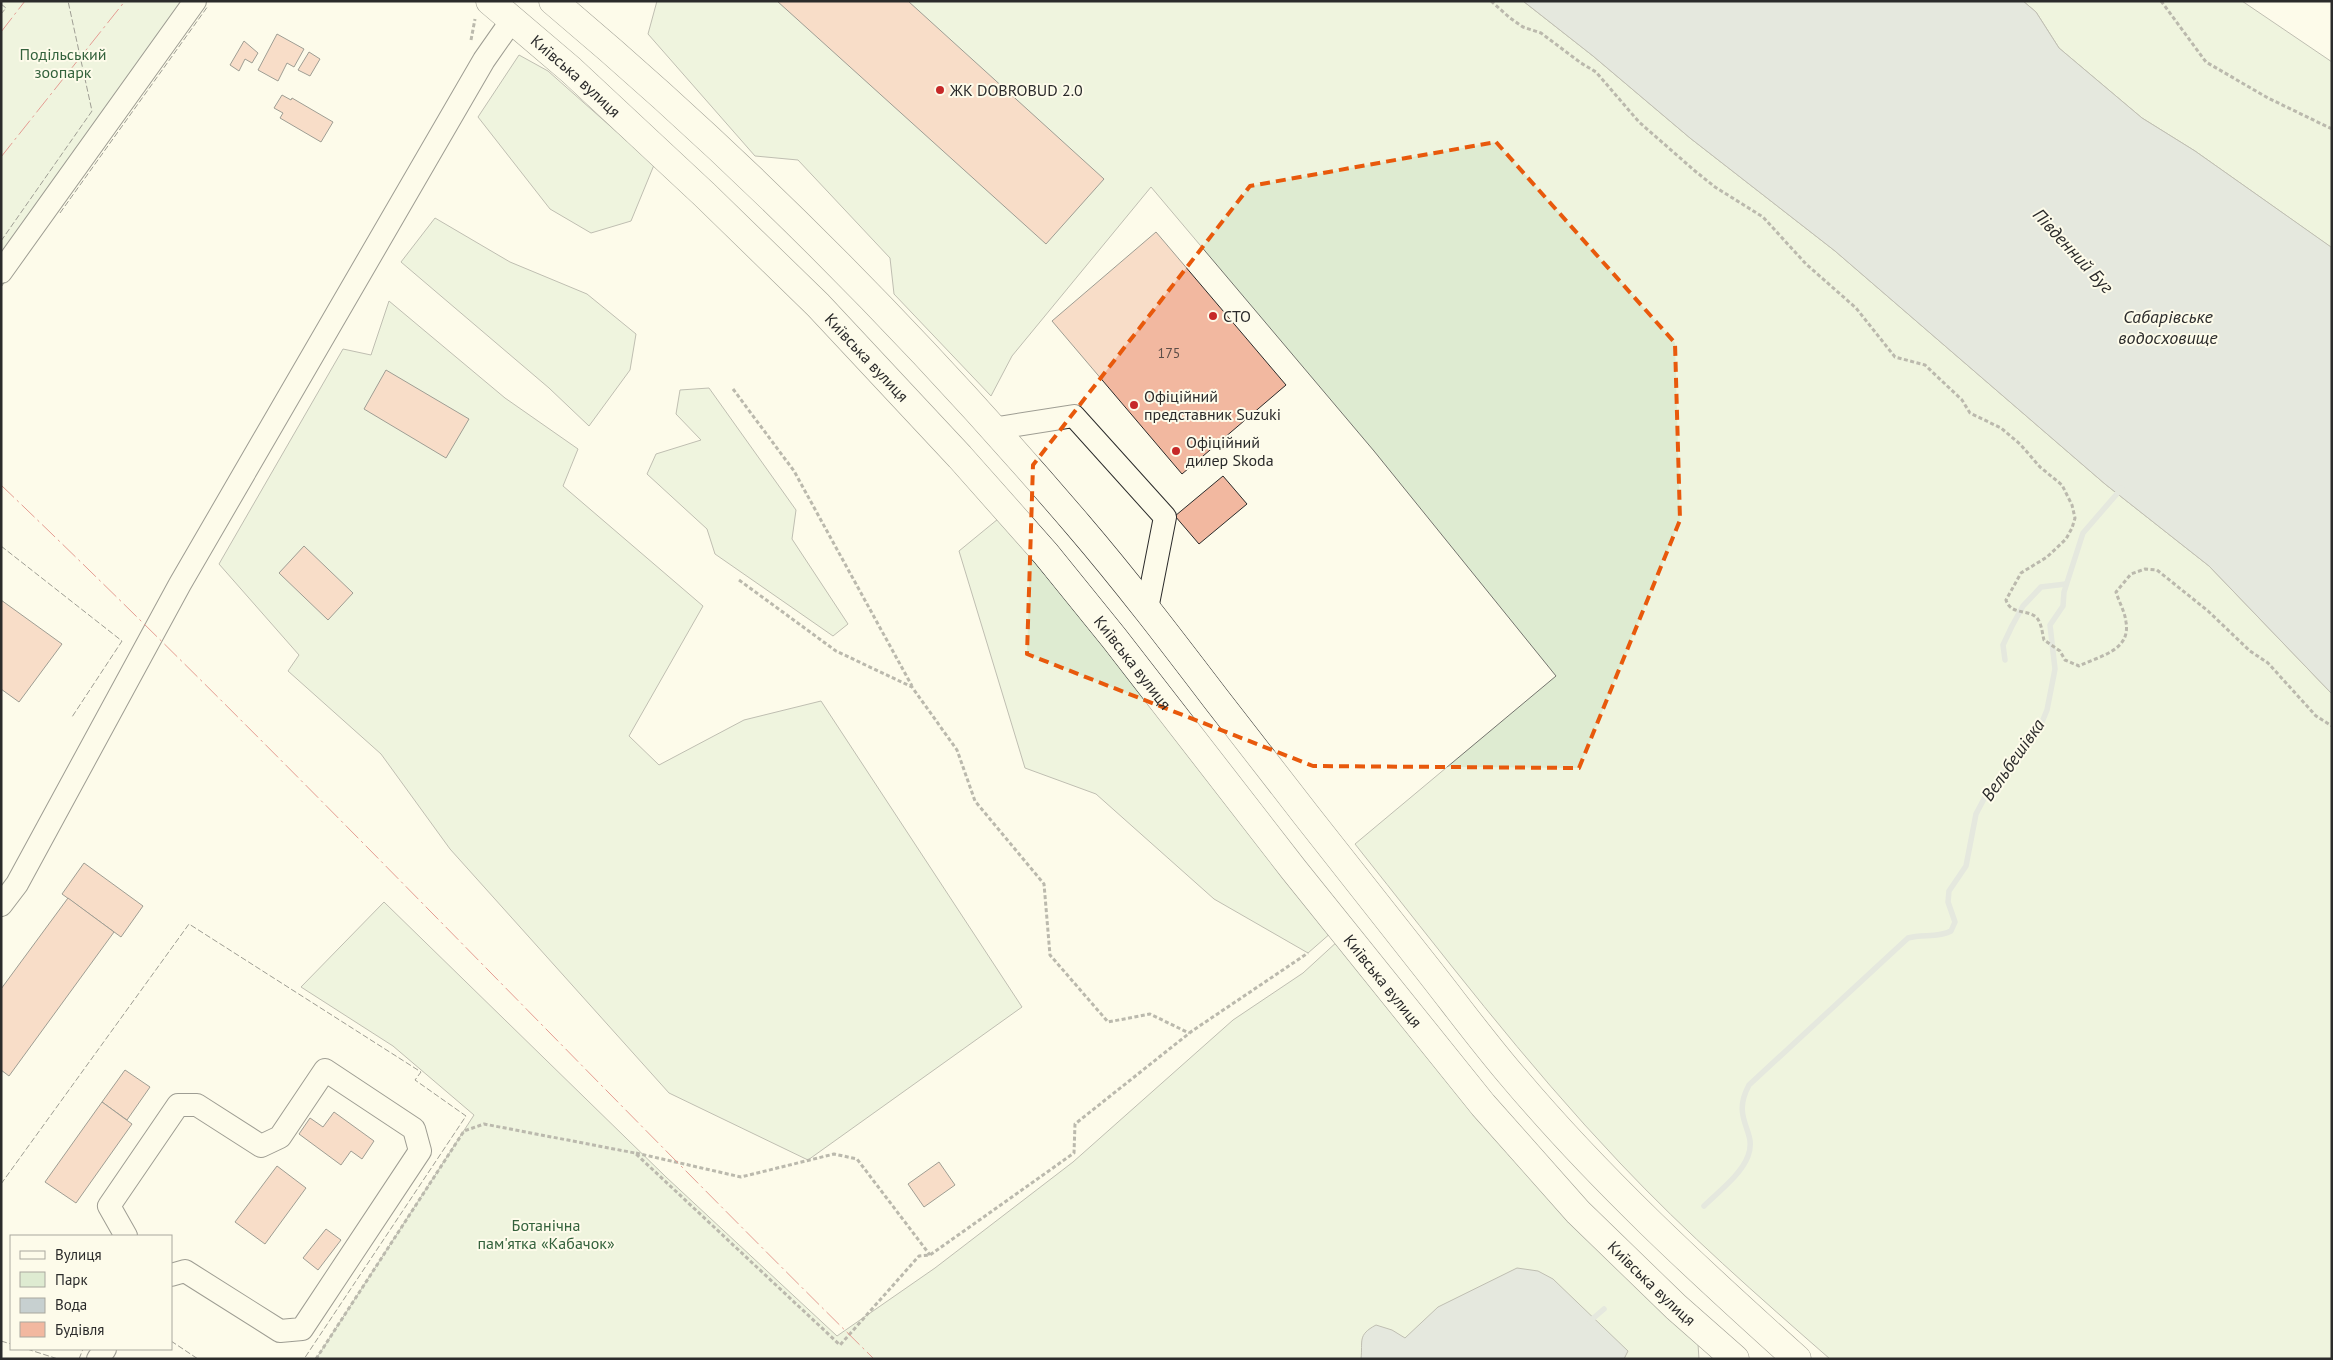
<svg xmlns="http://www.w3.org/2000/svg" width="2333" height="1360" font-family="'PT Sans',sans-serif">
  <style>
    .green { fill: #deebd1; stroke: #74746e }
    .water { fill: #c7d0d0; stroke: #74746e }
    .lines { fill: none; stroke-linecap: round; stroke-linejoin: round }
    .stream { stroke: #c7d0d0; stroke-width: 5.5 }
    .building { fill: #f2b8a0; stroke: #2b2b2b }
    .minor-casing { stroke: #2b2b2b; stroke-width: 24 }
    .major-casing { stroke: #2b2b2b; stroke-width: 29 }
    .path { stroke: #6a6964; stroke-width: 3; stroke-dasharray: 4 2.5; stroke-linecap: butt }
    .minor { stroke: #fdfbea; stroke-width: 22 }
    .major { stroke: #fdfbea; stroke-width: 28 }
    .fence { stroke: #2b2b2b; stroke-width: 1; stroke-dasharray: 6 2.5; stroke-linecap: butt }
    .power { stroke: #c62828; stroke-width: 1; stroke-dasharray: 18 4 2.5 4; stroke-linecap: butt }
    .marked { fill: none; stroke: #e8590c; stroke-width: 4; stroke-dasharray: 10 6; stroke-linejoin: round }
    .poi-dot { fill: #c62828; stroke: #fdfbea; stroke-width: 2 }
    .labels { text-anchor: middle; stroke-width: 4; stroke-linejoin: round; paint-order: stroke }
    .number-label { font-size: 14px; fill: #5d4e48 }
    .park-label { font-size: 16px; fill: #34623c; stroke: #fdfbea }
    .street-label { font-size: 16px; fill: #2b2b2b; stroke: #fdfbea }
    .poi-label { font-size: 16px; fill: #2b2b2b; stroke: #fdfbea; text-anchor: start }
    .water-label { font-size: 18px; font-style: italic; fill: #2b2b2b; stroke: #fdfbea }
  </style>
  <rect width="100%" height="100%" fill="#fdfbea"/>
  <g class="green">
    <path d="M1,1H185L1,257Z"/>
    <path d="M657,1H1523L1593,56L1690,138L1835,251L2105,484L2209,566L2332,694V1359H1830C1758,1296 1686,1233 1620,1163C1525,1063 1441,952 1355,844L1556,676L1374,451L1151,187L1012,356L991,396L894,294L890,258L798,160L755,156L648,34Z"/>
    <path d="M2023,1H2242L2332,62V248L2195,151L2142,118L2059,48L2036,12Z"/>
    <path d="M519,55L548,71L654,165L631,221L591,233L550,209L478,117Z"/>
    <path d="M435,218L510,262L587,294L636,334L630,370L589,426L549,388L401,262Z"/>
    <path d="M389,301L505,398L578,449L563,486L703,606L629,736L659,765L744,720L821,701L1022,1007L808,1160L669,1093L450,849L381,754L288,671L299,655L219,564L343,349L371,355Z"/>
    <path d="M709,388L796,510L792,539L848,624L833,636L715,554L707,529L647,474L656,454L701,440L676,414L680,390Z"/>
    <path d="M998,519L1105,646L1332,932L1308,953L1214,899L1096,794L1025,768L959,551Z"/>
    <path d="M384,902L666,1177L837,1336L935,1268L1073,1162L1233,1020L1303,973L1339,940L1698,1344L1699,1359H316L474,1115L393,1046L301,987Z"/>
  </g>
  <g class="water">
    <path d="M1523,1H2023L2036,12L2059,48L2142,118L2195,151L2331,247L2332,694L2209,566L2105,484L1835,251L1690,138L1593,56Z"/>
    <path d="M1517,1268L1538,1271L1553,1279L1628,1351L1624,1359H1361C1363,1341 1357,1335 1376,1325L1392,1330L1405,1338L1438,1307Z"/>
  </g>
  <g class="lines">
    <g class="stream">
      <path d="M2005,660L2003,645L2012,626L2023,606L2041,587L2066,584"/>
      <path d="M1704,1206C1718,1192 1741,1175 1748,1156C1758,1130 1730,1120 1749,1085L1908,938C1923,934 1938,938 1951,931L1955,922L1948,902L1949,891L1966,866L1976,814L1985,797L2040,727L2047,710L2055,669L2050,625L2063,606L2064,592L2083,533L2122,488"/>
      <path d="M1590,1321L1604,1309"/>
    </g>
  </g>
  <g class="building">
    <path d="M777,1H908L1104,179L1046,244Z"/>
    <path d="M277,34L304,49L294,67L287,63L278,81L258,70Z"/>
    <path d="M244,41L258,53L252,63L245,59L239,71L230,65Z"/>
    <path d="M309,52L320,59L310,76L298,70Z"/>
    <path d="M282,95L291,100L292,98L333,122L321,142L280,118L283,113L274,108Z"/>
    <path d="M1156,232L1286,385L1182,474L1052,321Z"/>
    <path d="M386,370L469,419L446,458L364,409Z"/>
    <path d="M1223,476L1247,504L1199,544L1175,516Z"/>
    <path d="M304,546L353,593L328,620L279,573Z"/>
    <path d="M1,600L62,644L19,702L1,689Z"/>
    <path d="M84,863L143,906L121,937L62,894Z"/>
    <path d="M68,898L114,932L9,1076L1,1070V989Z"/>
    <path d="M125,1070L150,1087L127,1120L102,1102Z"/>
    <path d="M102,1102L132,1124L76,1203L45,1182Z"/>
    <path d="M334,1112L374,1141L362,1159L351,1151L341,1165L299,1134L310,1118L323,1127Z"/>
    <path d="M939,1162L955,1185L924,1207L908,1184Z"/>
    <path d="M277,1166L306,1188L265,1244L235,1222Z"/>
    <path d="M326,1229L341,1240L318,1270L303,1258Z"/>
  </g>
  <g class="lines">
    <g class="minor-casing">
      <g id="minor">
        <path d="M1,272L195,1"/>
        <path d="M992,429L1074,416L1165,517L1147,609"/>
        <path d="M1,905L17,884L180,584L484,60L512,20"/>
        <path d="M126,1236L109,1206L178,1105H197L261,1146L280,1137L325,1070L414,1129L420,1151L302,1329L280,1331L185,1271L171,1275"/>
        <path d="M98,1359L105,1349"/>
      </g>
    </g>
    <g class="major-casing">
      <g id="major">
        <path id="s1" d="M490,1L571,70L705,195L818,305L960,457L1046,554L1114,638L1294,870L1483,1105L1578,1212L1676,1307L1735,1359"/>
        <path d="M553,1C740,158 919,339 1078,525C1126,581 1171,640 1216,699C1284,787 1353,875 1422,962C1453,1001 1482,1041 1514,1078C1600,1180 1698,1270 1797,1359"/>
      </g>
    </g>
    <g class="path">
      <path d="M1491,1L1510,18L1523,27L1541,33L1581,63L1596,72L1639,122L1695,171L1715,187L1763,217L1806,264L1856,308L1895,357L1925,365L1962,400L1970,413L2001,428L2020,444L2040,467L2062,485L2072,505L2075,518L2072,528L2066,539L2047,557L2021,573L2006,600C2011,615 2026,609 2036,617C2042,623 2042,633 2044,640L2060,651L2065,660L2079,666C2099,656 2131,651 2126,622C2125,612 2119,602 2116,592L2131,574L2145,569L2157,570L2208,611L2250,651L2268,663L2316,716L2332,726"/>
      <path d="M2161,1L2206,62L2268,98L2332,129"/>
      <path d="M471,40L475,19"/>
      <path d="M733,389L794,471L912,686"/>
      <path d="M739,580L836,651L912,687L957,750L975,801L1044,884L1050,955L1108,1022L1150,1014L1189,1033"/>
      <path d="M636,1153L741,1177L834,1154L857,1159L930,1255"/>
      <path d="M316,1359L464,1131L484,1124L635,1153L840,1345L919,1256L930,1255L1074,1153L1075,1124L1192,1031L1308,953"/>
    </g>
    <use href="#minor" class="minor"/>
    <use href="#major" class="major"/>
    <g class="fence">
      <path d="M1,4L6,8L1,14"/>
      <path d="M60,213L208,6"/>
      <path d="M1,241L92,111L68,1"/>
      <path d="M1,287L6,280"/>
      <path d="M1,546L122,641L72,717"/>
      <path d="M1,1184L189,924L421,1072L415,1080L466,1116L304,1359"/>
      <path d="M1,1341L11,1344"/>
      <path d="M171,1341L198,1359"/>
      <path d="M27,1349L58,1359"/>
      <path d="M79,1359L83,1349"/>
    </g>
    <g class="power">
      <path d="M1,32L25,1"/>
      <path d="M1,157L125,1"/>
      <path d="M1,485C299,770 581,1070 874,1359"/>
    </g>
  </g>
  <path d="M0 0H2333V1360H0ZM1496,142L1675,343L1680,520L1579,768L1313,766L1027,654L1033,465L1250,186Z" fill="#fdfbea" fill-opacity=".55" fill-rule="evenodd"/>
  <path class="marked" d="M1496,142L1675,343L1680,520L1579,768L1313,766L1027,654L1033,465L1250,186Z"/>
  <g class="poi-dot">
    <circle cx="940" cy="90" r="5"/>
    <circle cx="1213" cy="316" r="5"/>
    <circle cx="1134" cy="405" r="5"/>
    <circle cx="1176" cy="451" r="5"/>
  </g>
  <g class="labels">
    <g class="number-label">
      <text x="1169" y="358">175</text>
    </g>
    <g class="park-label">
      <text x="63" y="60">Подільський<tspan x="63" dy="18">зоопарк</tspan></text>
      <text x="546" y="1231">Ботанічна<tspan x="546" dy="18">пам'ятка «Кабачок»</tspan></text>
    </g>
    <g class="street-label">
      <text dy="6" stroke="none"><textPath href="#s1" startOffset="114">Київська вулиця</textPath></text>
      <text dy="6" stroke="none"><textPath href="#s1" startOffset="519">Київська вулиця</textPath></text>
      <text dy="6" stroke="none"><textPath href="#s1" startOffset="924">Київська вулиця</textPath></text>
      <text dy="6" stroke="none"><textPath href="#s1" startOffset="1329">Київська вулиця</textPath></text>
      <text dy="6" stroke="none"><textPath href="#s1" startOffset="1734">Київська вулиця</textPath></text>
    </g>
    <g class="poi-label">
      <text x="950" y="96">ЖК DOBROBUD 2.0</text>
      <text x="1223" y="322">СТО</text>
      <text x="1144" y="402">Офіційний<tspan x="1144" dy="18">представник Suzuki</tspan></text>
      <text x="1186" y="448">Офіційний<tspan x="1186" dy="18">дилер Skoda</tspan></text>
    </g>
    <g class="water-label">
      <text transform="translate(2073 251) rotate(47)" y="6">Південний Буг</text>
      <text x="2168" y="323">Сабарівське<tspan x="2168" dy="21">водосховище</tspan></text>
      <text transform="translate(2013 760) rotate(-55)" y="6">Вельбешівка</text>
    </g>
  </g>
  <rect width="2333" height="1360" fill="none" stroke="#2b2b2b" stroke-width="5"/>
  <rect x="10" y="1235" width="162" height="115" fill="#fdfbea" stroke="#a9a89e"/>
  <rect x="20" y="1251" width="25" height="8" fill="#fdfbea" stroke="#a9a89e"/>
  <text x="55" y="1260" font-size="15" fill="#2b2b2b">Вулиця</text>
  <rect x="20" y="1272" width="25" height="15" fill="#deebd1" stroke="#a9a89e"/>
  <text x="55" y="1285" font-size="15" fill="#2b2b2b">Парк</text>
  <rect x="20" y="1298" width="25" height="15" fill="#c7d0d0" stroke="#a9a89e"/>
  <text x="55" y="1310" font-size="15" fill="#2b2b2b">Вода</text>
  <rect x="20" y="1322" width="25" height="15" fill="#f2b8a0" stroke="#a9a89e"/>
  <text x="55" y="1335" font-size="15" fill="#2b2b2b">Будівля</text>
</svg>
